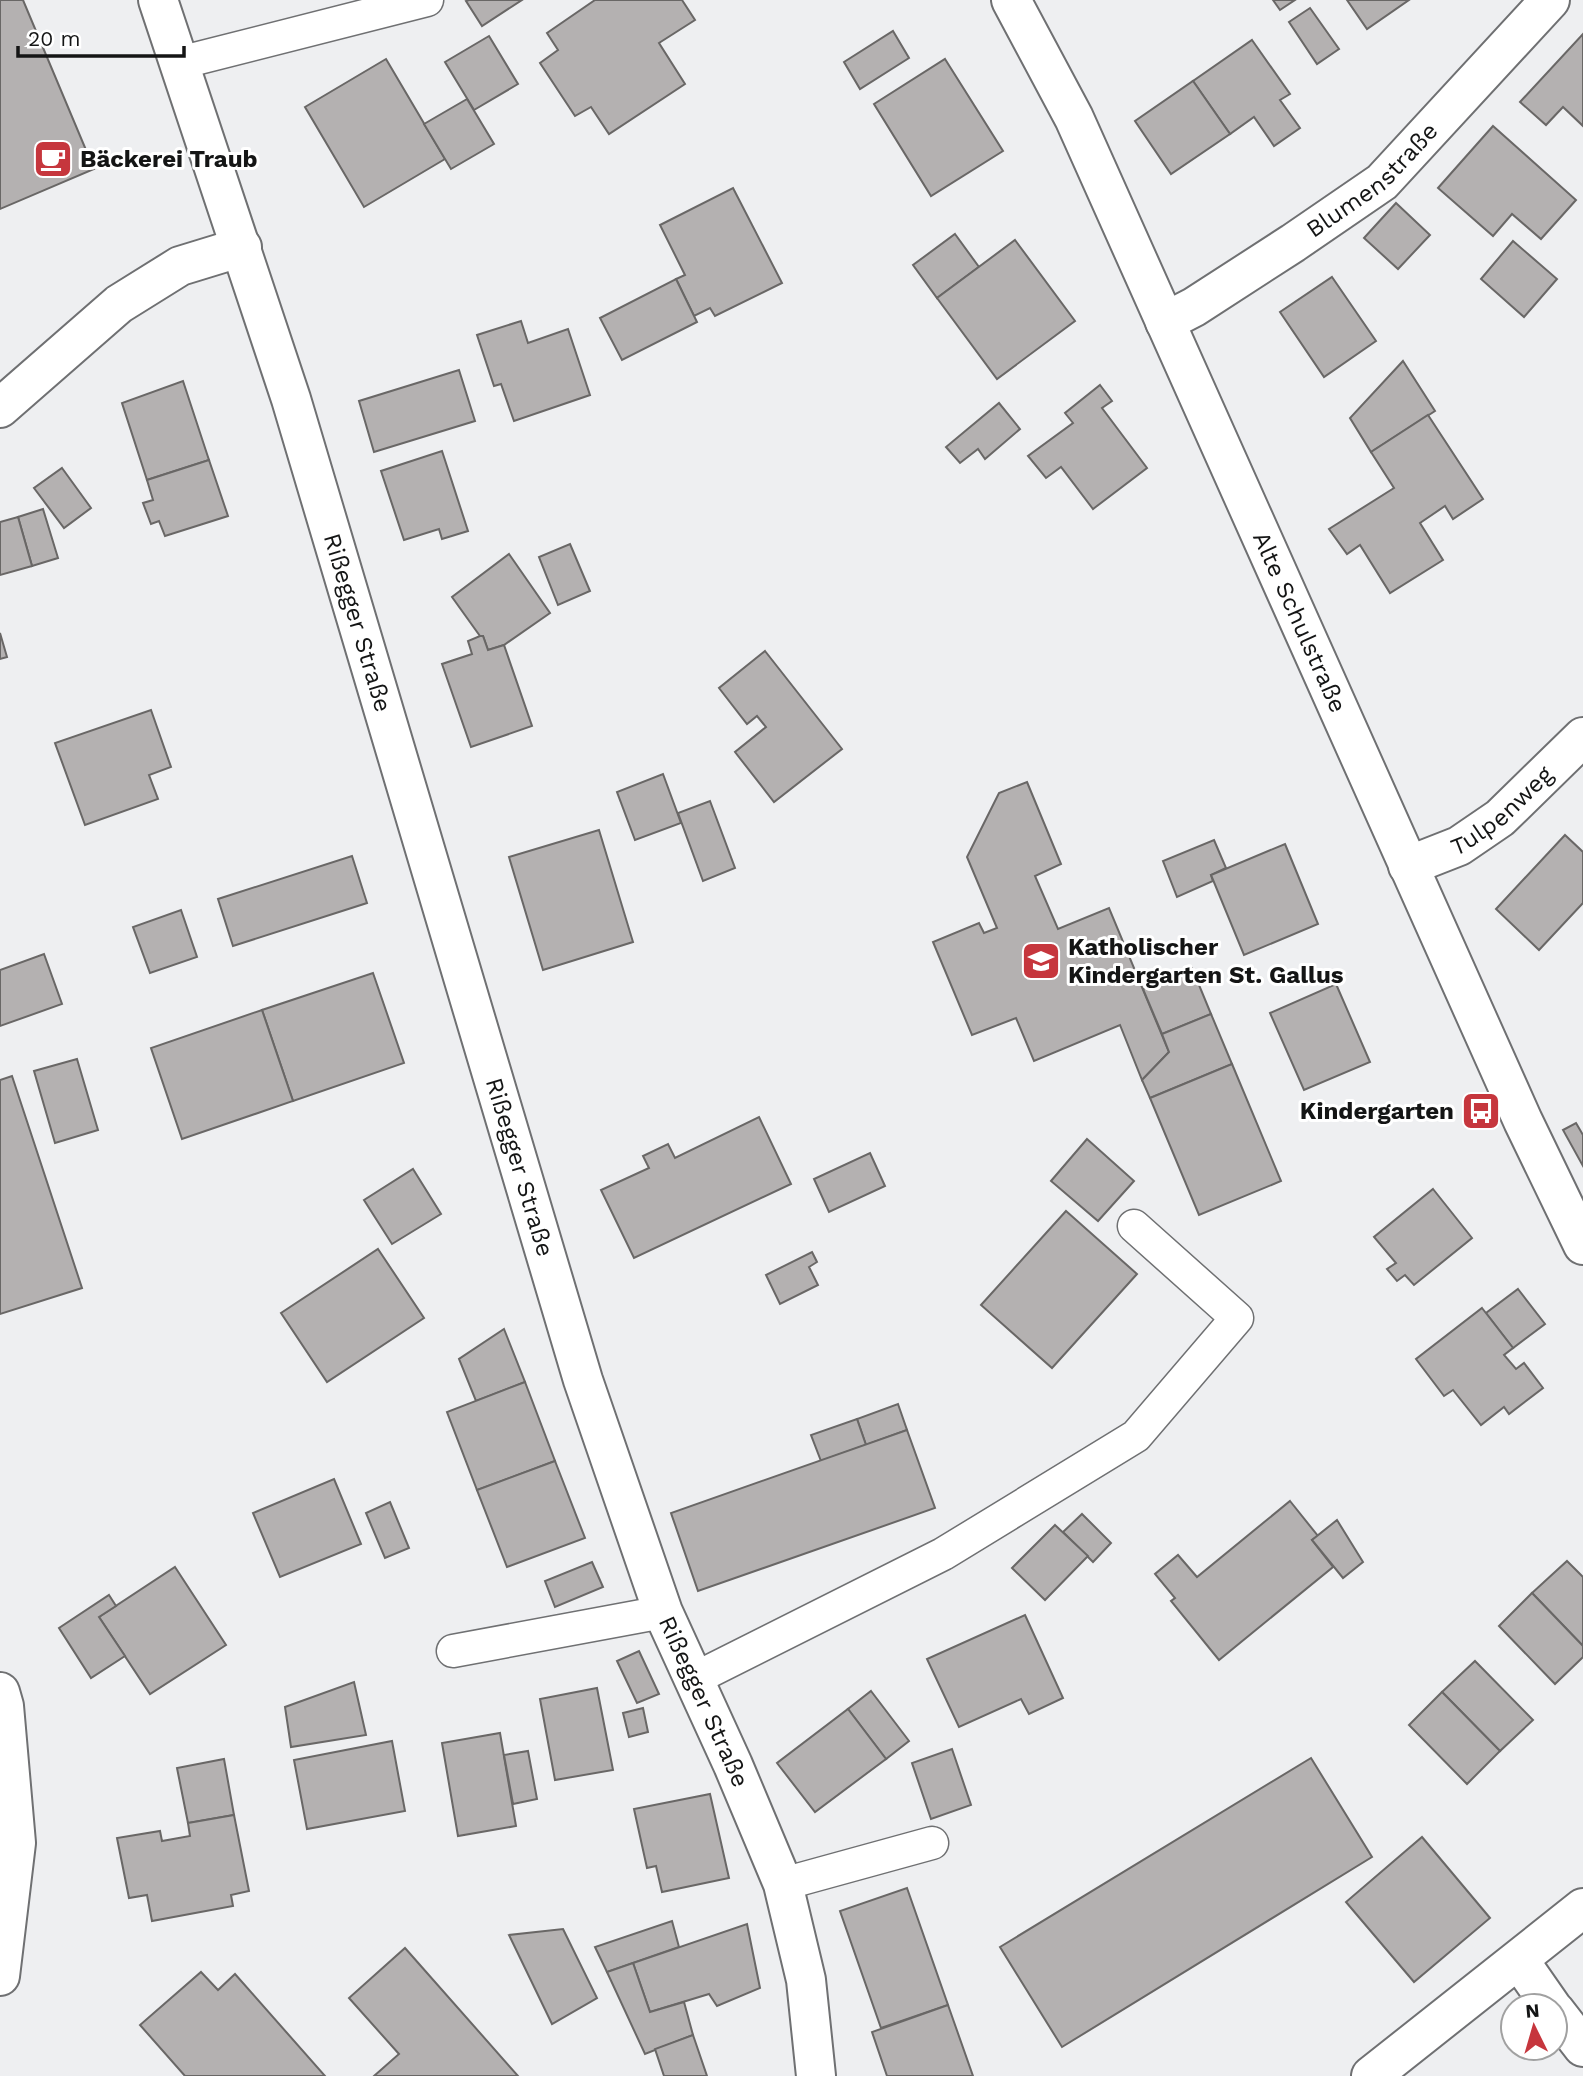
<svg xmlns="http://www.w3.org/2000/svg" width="1583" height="2076" font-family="'Work Sans',sans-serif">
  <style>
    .building { fill: #b4b1b1; stroke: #696766; stroke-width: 2 }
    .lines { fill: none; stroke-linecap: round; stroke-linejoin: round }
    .service-casing { stroke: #6f7072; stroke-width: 35 }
    .minor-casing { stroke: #6f7072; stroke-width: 42 }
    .tertiary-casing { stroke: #6f7072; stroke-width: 42 }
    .service { stroke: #fff; stroke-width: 32 }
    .minor { stroke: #fff; stroke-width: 38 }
    .tertiary { stroke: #fff; stroke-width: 38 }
    .labels { text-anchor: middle; stroke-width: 6; stroke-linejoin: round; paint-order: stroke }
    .poi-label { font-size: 24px; font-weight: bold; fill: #141515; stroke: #fff; text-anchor: start }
    .street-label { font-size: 24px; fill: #141515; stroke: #fff }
  </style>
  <rect width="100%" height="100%" fill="#eeeff1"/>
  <g class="building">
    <path d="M0,0H23L94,169L0,209Z"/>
    <path d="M469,0H522L482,26L466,1Z"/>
    <path d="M595,0H682L695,20L659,43L685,84L609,134L591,107L575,116L540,63L558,50L547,33Z"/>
    <path d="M1273,0H1295L1280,10Z"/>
    <path d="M1347,0H1409L1367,29Z"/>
    <path d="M1310,8L1339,49L1317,64L1289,22Z"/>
    <path d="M893,31L909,58L860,89L844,62Z"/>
    <path d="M1583,34V126L1563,107L1546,125L1520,102Z"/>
    <path d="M489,36L518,84L474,110L445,62Z"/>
    <path d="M1252,40L1290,94L1280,100L1300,128L1274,146L1254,117L1230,134L1193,81Z"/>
    <path d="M386,59L445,159L364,207L305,107Z"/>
    <path d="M945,59L1003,151L931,196L874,104Z"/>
    <path d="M1193,81L1230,134L1171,174L1135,121Z"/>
    <path d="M467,99L494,144L451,169L424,124Z"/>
    <path d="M1493,126L1576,200L1541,239L1512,214L1493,236L1438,188Z"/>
    <path d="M733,188L782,283L715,316L710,308L694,316L676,279L685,275L660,225Z"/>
    <path d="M1396,203L1430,235L1398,269L1364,238Z"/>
    <path d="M955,234L979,267L937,298L913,265Z"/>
    <path d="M1015,240L1075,321L997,379L937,298Z"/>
    <path d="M1513,241L1557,279L1524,317L1481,279Z"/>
    <path d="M1332,277L1376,341L1324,377L1280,312Z"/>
    <path d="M676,279L697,322L622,360L600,318Z"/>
    <path d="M521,321L528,343L568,329L590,395L514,421L501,384L494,386L477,335Z"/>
    <path d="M1403,361L1435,411L1371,452L1350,418Z"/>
    <path d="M459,370L475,421L374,452L359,401Z"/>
    <path d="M183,381L209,460L147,480L122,403Z"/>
    <path d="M1100,385L1112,401L1102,408L1147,468L1093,509L1061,467L1046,478L1028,456L1073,423L1065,413Z"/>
    <path d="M999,403L1020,429L985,459L978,449L960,463L946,447Z"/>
    <path d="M1428,415L1483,499L1453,519L1445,506L1420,523L1443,560L1390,593L1360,545L1347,554L1329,529L1394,488L1371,452Z"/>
    <path d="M442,451L468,531L442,539L439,529L404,540L381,471Z"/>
    <path d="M209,460L228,516L165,536L159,521L151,524L143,503L153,500L147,480Z"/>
    <path d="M62,468L91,508L64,528L34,488Z"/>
    <path d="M43,509L58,558L32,566L18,517Z"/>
    <path d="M18,517L32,566L0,575V522Z"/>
    <path d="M570,544L590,591L558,605L539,557Z"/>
    <path d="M509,554L550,613L504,645L488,650L483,636H480L452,597Z"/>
    <path d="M0,633L7,657L0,659Z"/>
    <path d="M480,636H483L488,650L504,645L532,726L471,747L442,664L472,654L468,641Z"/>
    <path d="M765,651L842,749L774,802L735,752L766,727L757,716L747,724L719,688Z"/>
    <path d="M151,710L171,767L149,775L158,799L85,825L55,743Z"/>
    <path d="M663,774L681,823L635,840L617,792Z"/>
    <path d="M1027,782L1061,864L1035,876L1058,929L1109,908L1169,1052L1142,1080L1120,1025L1034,1061L1016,1018L972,1035L933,942L979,923L984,933L997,928L967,857L999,793Z"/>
    <path d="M710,801L735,868L703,881L678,813Z"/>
    <path d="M599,830L633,942L543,970L509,857Z"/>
    <path d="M1565,835L1583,852V903L1539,950L1496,909Z"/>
    <path d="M1214,840L1226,868L1211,875L1213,881L1177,897L1163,861Z"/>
    <path d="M1285,844L1318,924L1244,955L1211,875Z"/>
    <path d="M352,856L367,903L233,946L218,899Z"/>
    <path d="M181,910L197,957L150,973L133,927Z"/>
    <path d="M44,954L62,1004L0,1026V970Z"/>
    <path d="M1192,968L1211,1014L1162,1034L1143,989Z"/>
    <path d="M373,973L404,1063L293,1101L262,1010Z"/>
    <path d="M1336,984L1370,1062L1304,1090L1270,1013Z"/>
    <path d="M262,1010L293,1101L182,1139L151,1048Z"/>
    <path d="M1211,1014L1232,1064L1150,1098L1142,1080L1169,1052L1162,1034Z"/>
    <path d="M77,1059L98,1130L55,1143L34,1071Z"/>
    <path d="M1232,1064L1281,1181L1199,1215L1150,1098Z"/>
    <path d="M12,1076L82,1288L0,1314V1080Z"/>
    <path d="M759,1117L791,1184L634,1258L601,1190L649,1168L643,1156L668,1144L675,1158Z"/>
    <path d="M1576,1123L1583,1135V1166L1563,1130Z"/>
    <path d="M1087,1139L1134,1181L1098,1221L1051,1181Z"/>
    <path d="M870,1153L885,1186L829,1212L814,1179Z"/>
    <path d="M413,1169L441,1214L392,1244L364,1200Z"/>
    <path d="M1433,1189L1472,1238L1414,1285L1405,1275L1397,1281L1387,1269L1396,1263L1374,1237Z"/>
    <path d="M1066,1211L1137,1274L1052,1368L981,1305Z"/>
    <path d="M378,1249L424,1318L327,1382L281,1313Z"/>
    <path d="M812,1252L817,1262L809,1267L818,1285L780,1304L766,1275Z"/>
    <path d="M1518,1289L1545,1324L1513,1348L1486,1313Z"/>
    <path d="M1482,1308L1513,1348L1504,1355L1516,1369L1524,1363L1543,1388L1509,1414L1504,1407L1481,1425L1453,1390L1444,1396L1416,1359Z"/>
    <path d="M504,1329L525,1382L476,1401L459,1359Z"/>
    <path d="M525,1382L555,1461L477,1490L447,1412Z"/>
    <path d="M898,1404L907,1430L866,1445L857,1419Z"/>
    <path d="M857,1419L866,1445L821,1461L811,1435Z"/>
    <path d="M907,1430L935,1508L698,1591L671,1513Z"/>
    <path d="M555,1461L585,1538L507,1567L477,1490Z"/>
    <path d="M334,1479L361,1544L280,1577L253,1513Z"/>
    <path d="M1290,1501L1318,1536L1312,1540L1333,1567L1219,1660L1171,1601L1175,1598L1155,1574L1178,1555L1197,1577Z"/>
    <path d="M390,1502L409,1548L385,1558L366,1513Z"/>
    <path d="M1082,1514L1111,1543L1093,1562L1063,1532Z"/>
    <path d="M1337,1520L1363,1562L1343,1578L1312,1540Z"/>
    <path d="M1055,1525L1088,1556L1045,1600L1012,1568Z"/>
    <path d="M1567,1561L1583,1577V1646L1532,1593Z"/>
    <path d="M592,1562L603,1587L555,1607L545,1581Z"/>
    <path d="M175,1567L226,1645L150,1694L99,1617Z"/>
    <path d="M1532,1593L1583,1646V1657L1555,1684L1499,1626Z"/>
    <path d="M109,1595L116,1606L99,1617L125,1656L91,1678L59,1628Z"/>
    <path d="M1025,1615L1063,1698L1029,1714L1021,1699L959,1727L927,1659Z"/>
    <path d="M639,1651L659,1694L637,1703L617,1661Z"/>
    <path d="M1475,1661L1533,1720L1500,1751L1442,1692Z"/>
    <path d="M354,1682L366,1735L291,1747L285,1707Z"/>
    <path d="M597,1688L613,1770L555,1780L540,1699Z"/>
    <path d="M871,1691L909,1741L886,1759L848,1709Z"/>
    <path d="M1442,1692L1500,1751L1467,1784L1409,1725Z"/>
    <path d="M643,1708L648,1732L629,1737L623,1713Z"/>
    <path d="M848,1709L886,1759L815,1812L777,1763Z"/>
    <path d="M500,1733L516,1826L458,1836L442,1743Z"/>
    <path d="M392,1741L405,1811L307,1829L294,1760Z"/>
    <path d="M952,1749L971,1805L931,1819L912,1763Z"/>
    <path d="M528,1751L537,1799L513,1804L504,1755Z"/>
    <path d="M1311,1758L1372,1857L1062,2047L1000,1947Z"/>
    <path d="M224,1759L234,1815L188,1823L177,1768Z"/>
    <path d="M710,1794L729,1878L662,1892L656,1866L647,1868L634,1809Z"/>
    <path d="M234,1815L249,1891L231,1895L233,1906L152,1921L147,1895L129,1898L117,1838L160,1831L162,1841L190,1836L188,1823Z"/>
    <path d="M1422,1837L1490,1918L1414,1982L1346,1902Z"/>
    <path d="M907,1888L948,2005L881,2028L840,1911Z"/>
    <path d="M672,1921L679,1947L607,1972L595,1947Z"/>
    <path d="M747,1924L760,1988L717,2006L709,1994L650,2012L633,1963Z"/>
    <path d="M563,1929L597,1998L552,2024L509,1935Z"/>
    <path d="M405,1948L518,2076H374L399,2054L349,1998Z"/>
    <path d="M633,1963L650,2012L684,2002L693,2035L645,2054L607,1972Z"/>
    <path d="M201,1972L218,1990L235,1974L325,2076H185L140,2025Z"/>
    <path d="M948,2005L973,2076H887L872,2032Z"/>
    <path d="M693,2035L707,2076H664L655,2049Z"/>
  </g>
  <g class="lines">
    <g class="service-casing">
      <g id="service">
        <path d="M179,63L427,0"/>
        <path d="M453,1651L663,1612"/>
        <path d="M694,1679L943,1554L1136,1436L1237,1318L1134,1226"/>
        <path d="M783,1884L932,1843"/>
      </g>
    </g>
    <g class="minor-casing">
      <g id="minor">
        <path id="s1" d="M1011,0L1074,118L1523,1121L1583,1245"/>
        <path id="s2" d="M1165,322L1194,307L1293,243L1382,182L1550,0"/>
        <path d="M0,408L119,304L180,266L242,247"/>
        <path id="s3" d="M1408,866L1459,846L1500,818L1583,737"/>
        <path d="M0,1692L4,1706L16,1843L0,1976"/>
        <path d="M1519,1960L1551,2006"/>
        <path d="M1555,2011L1583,2047"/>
        <path d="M1371,2076L1583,1908"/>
      </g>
    </g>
    <g class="tertiary-casing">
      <g id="tertiary">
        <path id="s4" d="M158,0L291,399L583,1380L663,1612L733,1765L783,1884L806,1980L816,2076"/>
      </g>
    </g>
    <use href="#service" class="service"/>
    <use href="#minor" class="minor"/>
    <use href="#tertiary" class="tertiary"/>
  </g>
  <defs>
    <g id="cafe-square" transform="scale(2.0125)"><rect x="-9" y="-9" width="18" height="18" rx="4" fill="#c6363d" stroke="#fff"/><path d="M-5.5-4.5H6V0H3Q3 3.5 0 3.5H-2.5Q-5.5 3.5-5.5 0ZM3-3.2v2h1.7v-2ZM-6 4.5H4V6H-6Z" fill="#fff"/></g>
    <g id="school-square" transform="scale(2.0125)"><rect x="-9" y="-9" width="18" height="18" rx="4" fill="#c6363d" stroke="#fff"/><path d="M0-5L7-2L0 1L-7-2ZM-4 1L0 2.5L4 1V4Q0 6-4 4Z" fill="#fff"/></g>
    <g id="bus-square" transform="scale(2.0125)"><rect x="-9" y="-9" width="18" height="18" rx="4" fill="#c6363d" stroke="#fff"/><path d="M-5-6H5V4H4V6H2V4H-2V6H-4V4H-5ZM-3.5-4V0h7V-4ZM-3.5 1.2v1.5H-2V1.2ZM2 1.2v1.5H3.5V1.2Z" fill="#fff"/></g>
  </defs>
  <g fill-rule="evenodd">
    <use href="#cafe-square" x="53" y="159"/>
    <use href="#school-square" x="1041" y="961"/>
    <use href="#bus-square" x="1481" y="1111"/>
  </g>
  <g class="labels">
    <g class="poi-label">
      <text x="80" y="167">Bäckerei Traub</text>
      <text x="1068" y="955">Katholischer<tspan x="1068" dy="28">Kindergarten St. Gallus</tspan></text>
      <text x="1454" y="1119" text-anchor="end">Kindergarten</text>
    </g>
    <g class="street-label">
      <text dy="8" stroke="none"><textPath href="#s2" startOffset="252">Blumenstraße</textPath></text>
      <text dy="8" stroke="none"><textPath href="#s1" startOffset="686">Alte Schulstraße</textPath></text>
      <text dy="8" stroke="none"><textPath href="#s4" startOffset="654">Rißegger Straße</textPath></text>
      <text dy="8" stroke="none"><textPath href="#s3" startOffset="110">Tulpenweg</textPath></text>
      <text dy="8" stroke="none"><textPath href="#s4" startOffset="1222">Rißegger Straße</textPath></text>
      <text dy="8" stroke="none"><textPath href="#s4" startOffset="1788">Rißegger Straße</textPath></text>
    </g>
  </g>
  <g transform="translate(1534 2027) rotate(355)"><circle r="33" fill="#ffffff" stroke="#a1a1a1" stroke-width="2"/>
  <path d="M0-5L12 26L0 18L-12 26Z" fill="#c6363d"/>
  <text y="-10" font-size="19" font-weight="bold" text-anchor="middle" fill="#141515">N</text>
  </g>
  <path d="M18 46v10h166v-10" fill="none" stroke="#141515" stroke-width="3.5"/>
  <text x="28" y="46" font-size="21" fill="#141515" stroke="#ffffff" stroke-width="5" paint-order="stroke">20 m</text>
</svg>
